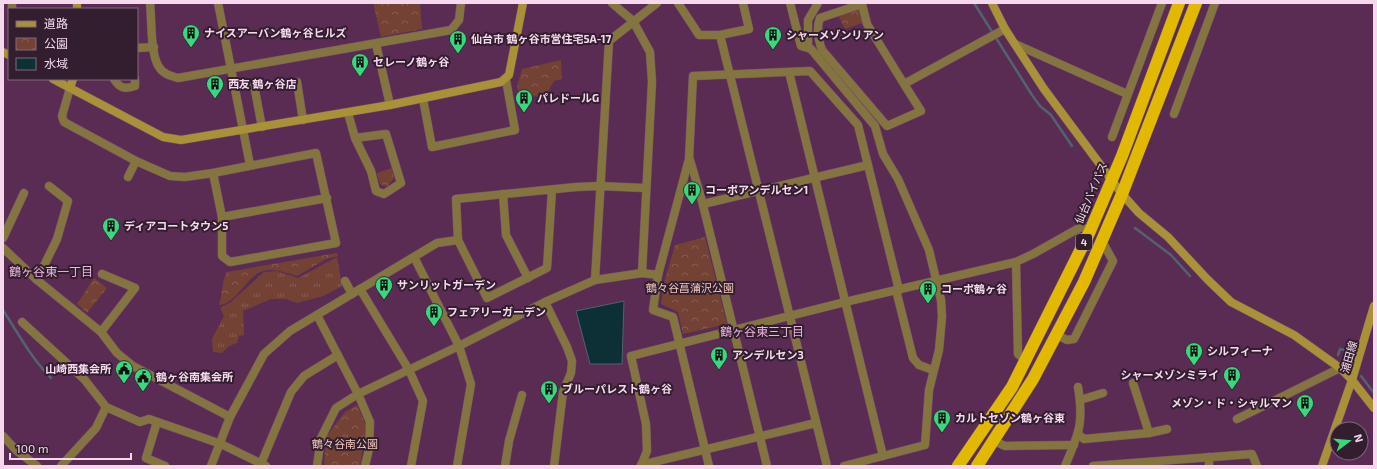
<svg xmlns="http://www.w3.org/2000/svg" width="1377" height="469" font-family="'Exo 2','Noto Sans JP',sans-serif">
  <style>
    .grass { fill: url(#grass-tufts) }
    .park { fill: url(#park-crowns) }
    .water { fill: #0d3037; stroke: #53626e }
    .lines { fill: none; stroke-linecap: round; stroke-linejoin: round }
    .stream { stroke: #53626e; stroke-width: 2.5 }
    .street-casing { stroke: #764b6f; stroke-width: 9 }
    .secondary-casing { stroke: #764b6f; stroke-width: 9 }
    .highway-casing { stroke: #764b6f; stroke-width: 13 }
    .street { stroke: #837440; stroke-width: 8 }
    .secondary { stroke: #a99137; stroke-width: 8 }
    .highway { stroke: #e0b900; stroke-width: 12 }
    .labels { text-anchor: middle; stroke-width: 4; stroke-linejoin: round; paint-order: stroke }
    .shield { fill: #331e2f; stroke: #bba0b5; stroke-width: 1 }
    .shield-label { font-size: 10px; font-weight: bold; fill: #f5d8ee }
    .poi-label { font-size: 11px; font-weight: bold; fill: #f5d8ee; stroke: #331e2f; text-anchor: start }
    .street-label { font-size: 11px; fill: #f5d8ee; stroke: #331e2f }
    .park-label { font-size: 11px; fill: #f3c7bc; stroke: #331e2f }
    .neighbourhood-label { font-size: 12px; fill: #ebb3e0; stroke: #331e2f }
  </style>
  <defs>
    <pattern id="grass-tufts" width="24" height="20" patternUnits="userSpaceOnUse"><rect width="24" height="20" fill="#744135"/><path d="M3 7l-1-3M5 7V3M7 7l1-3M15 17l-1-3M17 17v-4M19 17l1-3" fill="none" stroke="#885c53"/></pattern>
    <pattern id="park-crowns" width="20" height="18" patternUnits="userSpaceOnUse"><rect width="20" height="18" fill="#744135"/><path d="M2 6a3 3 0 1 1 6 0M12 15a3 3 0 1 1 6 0" fill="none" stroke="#885c53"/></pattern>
  </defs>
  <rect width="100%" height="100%" fill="#5a2c53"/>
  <path class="grass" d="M337,257L342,286L323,296L297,303L286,299H271L243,311L244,335L239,336L237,343L229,346L222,353L213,352L212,339L224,316L220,308L231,302L264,272L277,271L298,278Z"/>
  <g class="park">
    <path d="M373,3H420L422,29L381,37Z"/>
    <path d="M856,9L862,11L865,22L845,29L838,15Z"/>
    <path d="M561,60L562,79L554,81L546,95L539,97L519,93L517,87L522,69Z"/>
    <path d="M392,168L394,178L387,187L380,184L377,173Z"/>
    <path d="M705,237L727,324L683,334L678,312L661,304L664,283L675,245Z"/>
    <path d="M337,253L338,256L326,259L297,276C286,273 272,267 260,272C247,278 234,305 219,305C223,294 221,282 227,272Z"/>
    <path d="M94,278L107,288L87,313L77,304Z"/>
    <path d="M357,405L366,425L360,466H324L326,437L345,412Z"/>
  </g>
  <path class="water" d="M624,301L622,364H590L576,311Z"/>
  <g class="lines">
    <g class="stream">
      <path d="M974,3L1032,95L1040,106L1051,115L1072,146"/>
      <path d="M1135,228L1171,255L1190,276"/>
      <path d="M3,310C18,333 31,358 51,378"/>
      <path d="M1338,355L1340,349L1349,351"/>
      <path d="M1361,376L1374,393"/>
    </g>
    <g class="street-casing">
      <g id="street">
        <path d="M12,3V9"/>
        <path d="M150,3C152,20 150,54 159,67C163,74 171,76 178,78L451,30L459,20L461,3"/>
        <path d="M218,3L250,165"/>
        <path d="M612,3L633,21L650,52L652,82L642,273"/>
        <path d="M678,3L699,35H720L749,29L743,3"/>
        <path d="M790,3L801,46L811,49L875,126L883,154L898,179L929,250L941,300L942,317L939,350L929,390L925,445L844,466"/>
        <path d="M720,35L827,466"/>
        <path d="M376,44L390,105"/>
        <path d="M1015,44L1127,94"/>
        <path d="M808,47V20L818,3"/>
        <path d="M137,48L154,47"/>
        <path d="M789,72L883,456"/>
        <path d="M114,79C120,89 125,89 135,86V79"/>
        <path d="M297,82L303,120"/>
        <path d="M904,84L921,111L887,126L822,50C818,39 816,28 820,18L862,4L867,24L904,84L1005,29"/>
        <path d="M254,85L262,127"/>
        <path d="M70,88L62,116L64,122L136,161L170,176L185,177L213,173L316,153L336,243L230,262L222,256V217L213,173"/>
        <path d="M423,99L432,147L515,130L506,80"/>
        <path d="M348,113L355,138L371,171L376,191L384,194L401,183L386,134L355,138"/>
        <path d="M1174,114L1215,3"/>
        <path d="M1112,137L1162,3"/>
        <path d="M690,160L702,201L767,466"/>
        <path d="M128,177L136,161"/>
        <path d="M552,190L547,268L487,298L458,240L456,199L576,187L599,186L645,188"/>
        <path d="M503,194L506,235L528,278"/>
        <path d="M703,204L868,165"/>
        <path d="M222,217L327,198"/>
        <path d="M3,238L24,193"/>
        <path d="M3,248L37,280L101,332L117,353L133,366L230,417"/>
        <path d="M414,257L459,346L471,384L457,466"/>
        <path d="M1016,262L1018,354L1026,361"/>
        <path d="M37,280L57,239L68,201L49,186"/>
        <path d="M595,280L609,41L657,3"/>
        <path d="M345,281L352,294"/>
        <path d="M360,289L409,370L423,401L411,466"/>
        <path d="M896,290L913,358L919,365L933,370"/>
        <path d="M545,302L567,347L572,361L571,373L563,392L554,466"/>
        <path d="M317,315L358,394L370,422L369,449L365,466"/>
        <path d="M22,322L84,379L106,407L140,422L149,419L221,444L266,466"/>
        <path d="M101,332L135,288L102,274"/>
        <path d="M1057,335L1067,340L1074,339L1113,261L1102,241"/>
        <path d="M1133,383L1149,433"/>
        <path d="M1080,400L1103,393"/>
        <path d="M1237,419L1340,368"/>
        <path d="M157,422L146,458L165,466"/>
        <path d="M1078,434L1084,439L1149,433L1167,429"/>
        <path d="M3,436L17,451L37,466"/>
        <path d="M994,441L1005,446L1074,445"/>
        <path d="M641,465L816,423"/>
        <path d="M61,466L96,428L106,407"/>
        <path d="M211,466L230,417L264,354L290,331L437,243L458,240"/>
        <path d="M260,466L291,392L304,376L338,355"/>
        <path d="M317,466L321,438L336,408L358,394L459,346L545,302L595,280L642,273L658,275"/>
        <path d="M505,466L509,441L522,395"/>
        <path d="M641,466L647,451L646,424L631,356L845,302L1016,262L1033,254L1081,227L1090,231"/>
        <path d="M709,466L673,317L653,310L658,275L689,159L693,76L810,71L858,125L899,290"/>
        <path d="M1065,466C1079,433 1084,423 1078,387"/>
        <path d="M1093,466L1252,454L1257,466"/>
        <path d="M1209,466V457"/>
      </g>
    </g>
    <g class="secondary-casing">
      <g id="secondary">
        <path d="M77,3V9"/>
        <path d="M992,3L1005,29L1044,89L1122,194L1139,213L1168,237L1207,279L1231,302L1294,335L1340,368L1352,380L1374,408"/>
        <path d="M3,52L9,55"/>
        <path d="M53,79L163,137L181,140L390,105L501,82L509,75L523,3"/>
        <path d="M70,88L73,79"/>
        <path d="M1322,466L1352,380L1374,306"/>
      </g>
    </g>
    <g class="highway-casing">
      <g id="highway">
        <path d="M958,466L1012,387L1090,231L1122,156L1179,3"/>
        <path d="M977,466L1033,379L1084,282L1122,194L1196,3"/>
      </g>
    </g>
    <use href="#street" class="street"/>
    <use href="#secondary" class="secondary"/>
    <use href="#highway" class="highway"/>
  </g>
  <defs>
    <g id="building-pin" transform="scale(0.9)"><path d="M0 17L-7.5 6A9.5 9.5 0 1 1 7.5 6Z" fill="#39d87f" stroke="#331e2f"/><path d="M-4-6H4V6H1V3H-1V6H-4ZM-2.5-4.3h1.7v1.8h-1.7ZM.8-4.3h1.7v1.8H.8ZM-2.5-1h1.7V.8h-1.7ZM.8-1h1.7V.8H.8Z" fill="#111"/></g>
    <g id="civic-pin" transform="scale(0.9)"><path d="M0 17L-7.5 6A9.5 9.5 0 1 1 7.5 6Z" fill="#39d87f" stroke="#331e2f"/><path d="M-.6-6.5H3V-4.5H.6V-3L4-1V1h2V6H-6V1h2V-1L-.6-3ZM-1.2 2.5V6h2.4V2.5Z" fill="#111"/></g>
  </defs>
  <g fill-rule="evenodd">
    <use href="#building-pin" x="191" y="33"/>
    <use href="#building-pin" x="773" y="35"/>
    <use href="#building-pin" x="458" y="39"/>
    <use href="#building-pin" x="360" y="62"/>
    <use href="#building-pin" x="215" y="84"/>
    <use href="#building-pin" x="524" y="98"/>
    <use href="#building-pin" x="692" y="190"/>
    <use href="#building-pin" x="111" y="226"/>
    <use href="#building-pin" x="384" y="285"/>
    <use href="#building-pin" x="928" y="289"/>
    <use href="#building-pin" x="434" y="312"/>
    <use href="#building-pin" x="1194" y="351"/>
    <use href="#building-pin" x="719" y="355"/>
    <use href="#civic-pin" x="124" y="369"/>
    <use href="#building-pin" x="1232" y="375"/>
    <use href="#civic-pin" x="143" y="377"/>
    <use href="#building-pin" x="549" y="389"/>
    <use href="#building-pin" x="1305" y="403"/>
    <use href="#building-pin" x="942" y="418"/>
  </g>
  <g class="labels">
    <rect class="shield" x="1076" y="234" width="16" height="16" rx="3"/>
    <g class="shield-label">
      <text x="1084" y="246">4</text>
    </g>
    <g class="poi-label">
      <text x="204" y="37">ナイスアーバン鶴ヶ谷ヒルズ</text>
      <text x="786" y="39">シャーメゾンリアン</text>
      <text x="471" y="43">仙台市 鶴ヶ谷市営住宅5A-17</text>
      <text x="373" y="66">セレーノ鶴ヶ谷</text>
      <text x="228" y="88">西友 鶴ヶ谷店</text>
      <text x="537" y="102">パレドールG</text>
      <text x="705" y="194">コーポアンデルセン1</text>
      <text x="124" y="230">ディアコートタウン5</text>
      <text x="397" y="289">サンリットガーデン</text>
      <text x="941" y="293">コーポ鶴ヶ谷</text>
      <text x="447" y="316">フェアリーガーデン</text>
      <text x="1207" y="355">シルフィーナ</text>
      <text x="732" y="359">アンデルセン3</text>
      <text x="111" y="373" text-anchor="end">山崎西集会所</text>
      <text x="1219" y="379" text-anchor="end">シャーメゾンミライ</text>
      <text x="156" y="381">鶴ヶ谷南集会所</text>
      <text x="562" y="393">ブルーパレスト鶴ヶ谷</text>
      <text x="1292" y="407" text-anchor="end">メゾン・ド・シャルマン</text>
      <text x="955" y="422">カルトセゾン鶴ヶ谷東</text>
    </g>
    <g class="street-label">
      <text transform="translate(1091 193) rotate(-67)" y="4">仙台バイパス</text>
      <text transform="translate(1349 357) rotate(-74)" y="4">浦田線</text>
    </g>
    <g class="park-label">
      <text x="690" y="292">鶴々谷菖蒲沢公園</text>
      <text x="345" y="448">鶴々谷南公園</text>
    </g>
    <g class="neighbourhood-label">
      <text x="51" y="276">鶴ヶ谷東一丁目</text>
      <text x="762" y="336">鶴ヶ谷東三丁目</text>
    </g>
  </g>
  <rect width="1377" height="469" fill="none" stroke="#f5d8ee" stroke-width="8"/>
  <rect x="8" y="8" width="130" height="72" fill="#331e2f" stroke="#81687b"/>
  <rect x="16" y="21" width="20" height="6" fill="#a99137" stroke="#81687b"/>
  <text x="44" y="28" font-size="12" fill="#f5d8ee">道路</text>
  <rect x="16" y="38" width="20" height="12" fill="url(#park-crowns)" stroke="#81687b"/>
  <text x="44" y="48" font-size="12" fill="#f5d8ee">公園</text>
  <rect x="16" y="58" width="20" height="12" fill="#0d3037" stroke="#81687b"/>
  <text x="44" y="68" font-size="12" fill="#f5d8ee">水域</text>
  <g transform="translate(1349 441) rotate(74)"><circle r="19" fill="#331e2f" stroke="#81687b"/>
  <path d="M0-3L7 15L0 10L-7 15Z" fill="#39d87f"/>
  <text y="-6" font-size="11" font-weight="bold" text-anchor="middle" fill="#f5d8ee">N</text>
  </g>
  <path d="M10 453v6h121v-6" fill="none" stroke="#f5d8ee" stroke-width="2"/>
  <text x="16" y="453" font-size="12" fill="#f5d8ee" stroke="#331e2f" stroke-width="3" paint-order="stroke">100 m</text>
</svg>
